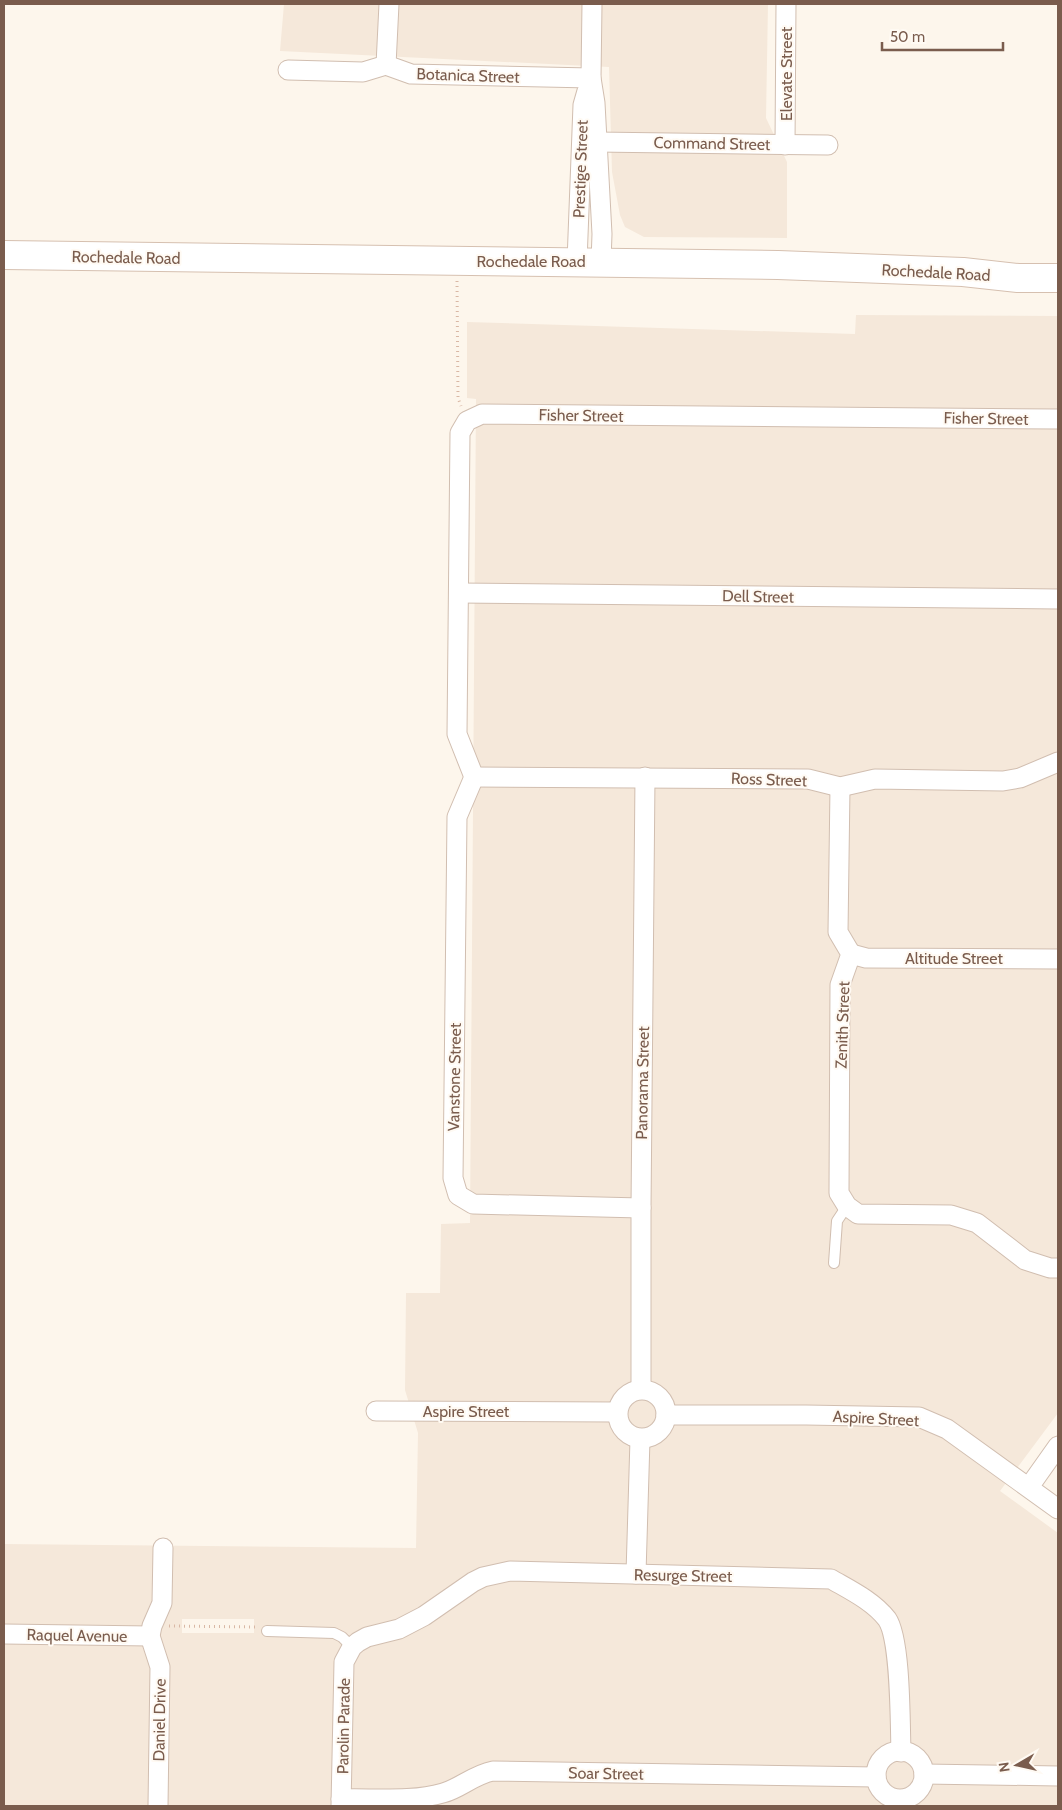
<svg xmlns="http://www.w3.org/2000/svg" width="1062" height="1810" font-family="Cabin,sans-serif">
  <style>
    .residential { fill: #f5e8da; fill-rule: evenodd }
    .lines { fill: none; stroke-linecap: round; stroke-linejoin: round }
    .lane-casing { stroke: #d1beb0; stroke-width: 12 }
    .street-casing { stroke: #d1beb0; stroke-width: 21 }
    .secondary-casing { stroke: #d6c0b0; stroke-width: 30 }
    .path { stroke: #d9b8a5; stroke-width: 3; stroke-dasharray: 1 4; stroke-linecap: butt }
    .lane { stroke: #fff; stroke-width: 10 }
    .street { stroke: #fff; stroke-width: 19 }
    .secondary { stroke: #fff; stroke-width: 28 }
    .labels { text-anchor: middle; stroke-width: 4; stroke-linejoin: round; paint-order: stroke }
    .street-label { font-size: 16px; fill: #7a5c4d; stroke: #fffaf3 }
  </style>
  <rect width="100%" height="100%" fill="#fdf6ec"/>
  <g class="residential">
    <path d="M284,4H768L766,118L787,162V238L644,237L625,227L620,215L612,172L609,67L280,51Z"/>
    <path d="M856,315L1058,316V1413L1000,1491L1058,1533V1806H4V1544L416,1548L418,1433L405,1390L406,1293H440L441,1224L470,1223L476,399L467,398V322L855,334ZM182,1619H254V1633H182Z"/>
  </g>
  <g class="lines">
    <g class="lane-casing">
      <g id="lane">
        <path d="M834,1263L837,1221L847,1206"/>
        <path d="M267,1631L334,1633L342,1637L352,1647"/>
      </g>
    </g>
    <g class="street-casing">
      <g id="street">
        <path d="M592,4L591,78L595,103L602,234L601,262"/>
        <path d="M386,65L389,4"/>
        <path d="M288,70L363,72L386,65L411,74L591,78"/>
        <path d="M596,142L828,145"/>
        <path d="M785,145L786,4"/>
        <path d="M577,262L583,105L587,91"/>
        <path d="M459,593L1058,599"/>
        <path d="M474,777L457,734L460,433L467,421L482,414L1058,419"/>
        <path d="M474,777L457,817L453,1178L458,1195L473,1204L641,1208"/>
        <path d="M474,777L808,779L840,787L875,779L1003,781L1020,778L1058,762"/>
        <path d="M840,787L838,932L851,954L840,985L839,1193L847,1206L858,1214L951,1215L977,1223L1025,1260L1050,1268H1058"/>
        <path d="M851,954L866,958L1058,959"/>
        <path d="M641,1389V1208L645,777"/>
        <circle cx="642" cy="1414" r="24"/>
        <path d="M376,1411L617,1412"/>
        <path d="M666,1415H806L919,1417L947,1429L1058,1509"/>
        <path d="M1029,1487L1058,1446"/>
        <path d="M636,1574L640,1439"/>
        <path d="M4,1634L150,1636"/>
        <circle cx="900" cy="1775" r="24"/>
        <path d="M924,1774L1058,1776"/>
        <path d="M341,1799C373,1798 413,1802 443,1793C461,1788 473,1775 493,1771L876,1777"/>
        <path d="M158,1806L160,1667L150,1636L152,1626L162,1603L163,1548"/>
        <path d="M341,1806L344,1662L352,1647L358,1642L367,1637L399,1629L424,1616L473,1582L483,1577L510,1571L831,1579C850,1590 873,1601 887,1619C901,1639 900,1724 901,1752"/>
      </g>
    </g>
    <g class="secondary-casing">
      <path id="secondary" d="M4,255L778,265L963,272L1018,278H1058"/>
    </g>
    <g class="path">
      <path d="M457,281L458,398L461,406"/>
      <path d="M169,1626L258,1627"/>
    </g>
    <use href="#lane" class="lane"/>
    <use href="#street" class="street"/>
    <use href="#secondary" class="secondary"/>
  </g>
  <g class="labels">
    <g class="street-label">
      <text transform="translate(786 74) rotate(-90)" y="6">Elevate Street</text>
      <text transform="translate(468 75) rotate(2)" y="6">Botanica Street</text>
      <text transform="translate(712 143) rotate(1)" y="6">Command Street</text>
      <text transform="translate(580 169) rotate(-88)" y="6">Prestige Street</text>
      <text transform="translate(126 257) rotate(1)" y="6">Rochedale Road</text>
      <text x="531" y="267">Rochedale Road</text>
      <text transform="translate(936 272) rotate(3)" y="6">Rochedale Road</text>
      <text transform="translate(581 415) rotate(1)" y="6">Fisher Street</text>
      <text transform="translate(986 418) rotate(1)" y="6">Fisher Street</text>
      <text transform="translate(758 596) rotate(1)" y="6">Dell Street</text>
      <text transform="translate(769 779) rotate(2)" y="6">Ross Street</text>
      <text x="954" y="964">Altitude Street</text>
      <text transform="translate(842 1025) rotate(-88)" y="6">Zenith Street</text>
      <text transform="translate(454 1077) rotate(-89)" y="6">Vanstone Street</text>
      <text transform="translate(642 1083) rotate(-89)" y="6">Panorama Street</text>
      <text x="466" y="1417">Aspire Street</text>
      <text transform="translate(876 1418) rotate(3)" y="6">Aspire Street</text>
      <text transform="translate(683 1575) rotate(1)" y="6">Resurge Street</text>
      <text transform="translate(77 1635) rotate(1)" y="6">Raquel Avenue</text>
      <text transform="translate(159 1720) rotate(-89)" y="6">Daniel Drive</text>
      <text transform="translate(343 1726) rotate(-89)" y="6">Parolin Parade</text>
      <text transform="translate(606 1773) rotate(1)" y="6">Soar Street</text>
    </g>
  </g>
  <rect width="1062" height="1810" fill="none" stroke="#7a5c4d" stroke-width="10"/>
  <g transform="translate(1017 1765) rotate(261)" stroke="#fffaf3" stroke-width="4" paint-order="stroke">
  <path d="M0-4L9 19L0 12L-9 19Z" fill="#7a5c4d"/>
  <text y="-8" font-size="14" font-weight="bold" text-anchor="middle" fill="#7a5c4d">N</text>
  </g>
  <path d="M882 42v8h121v-8" fill="none" stroke="#7a5c4d" stroke-width="2.5"/>
  <text x="890" y="42" font-size="15" fill="#7a5c4d" stroke="#fffaf3" stroke-width="4" paint-order="stroke">50 m</text>
</svg>
